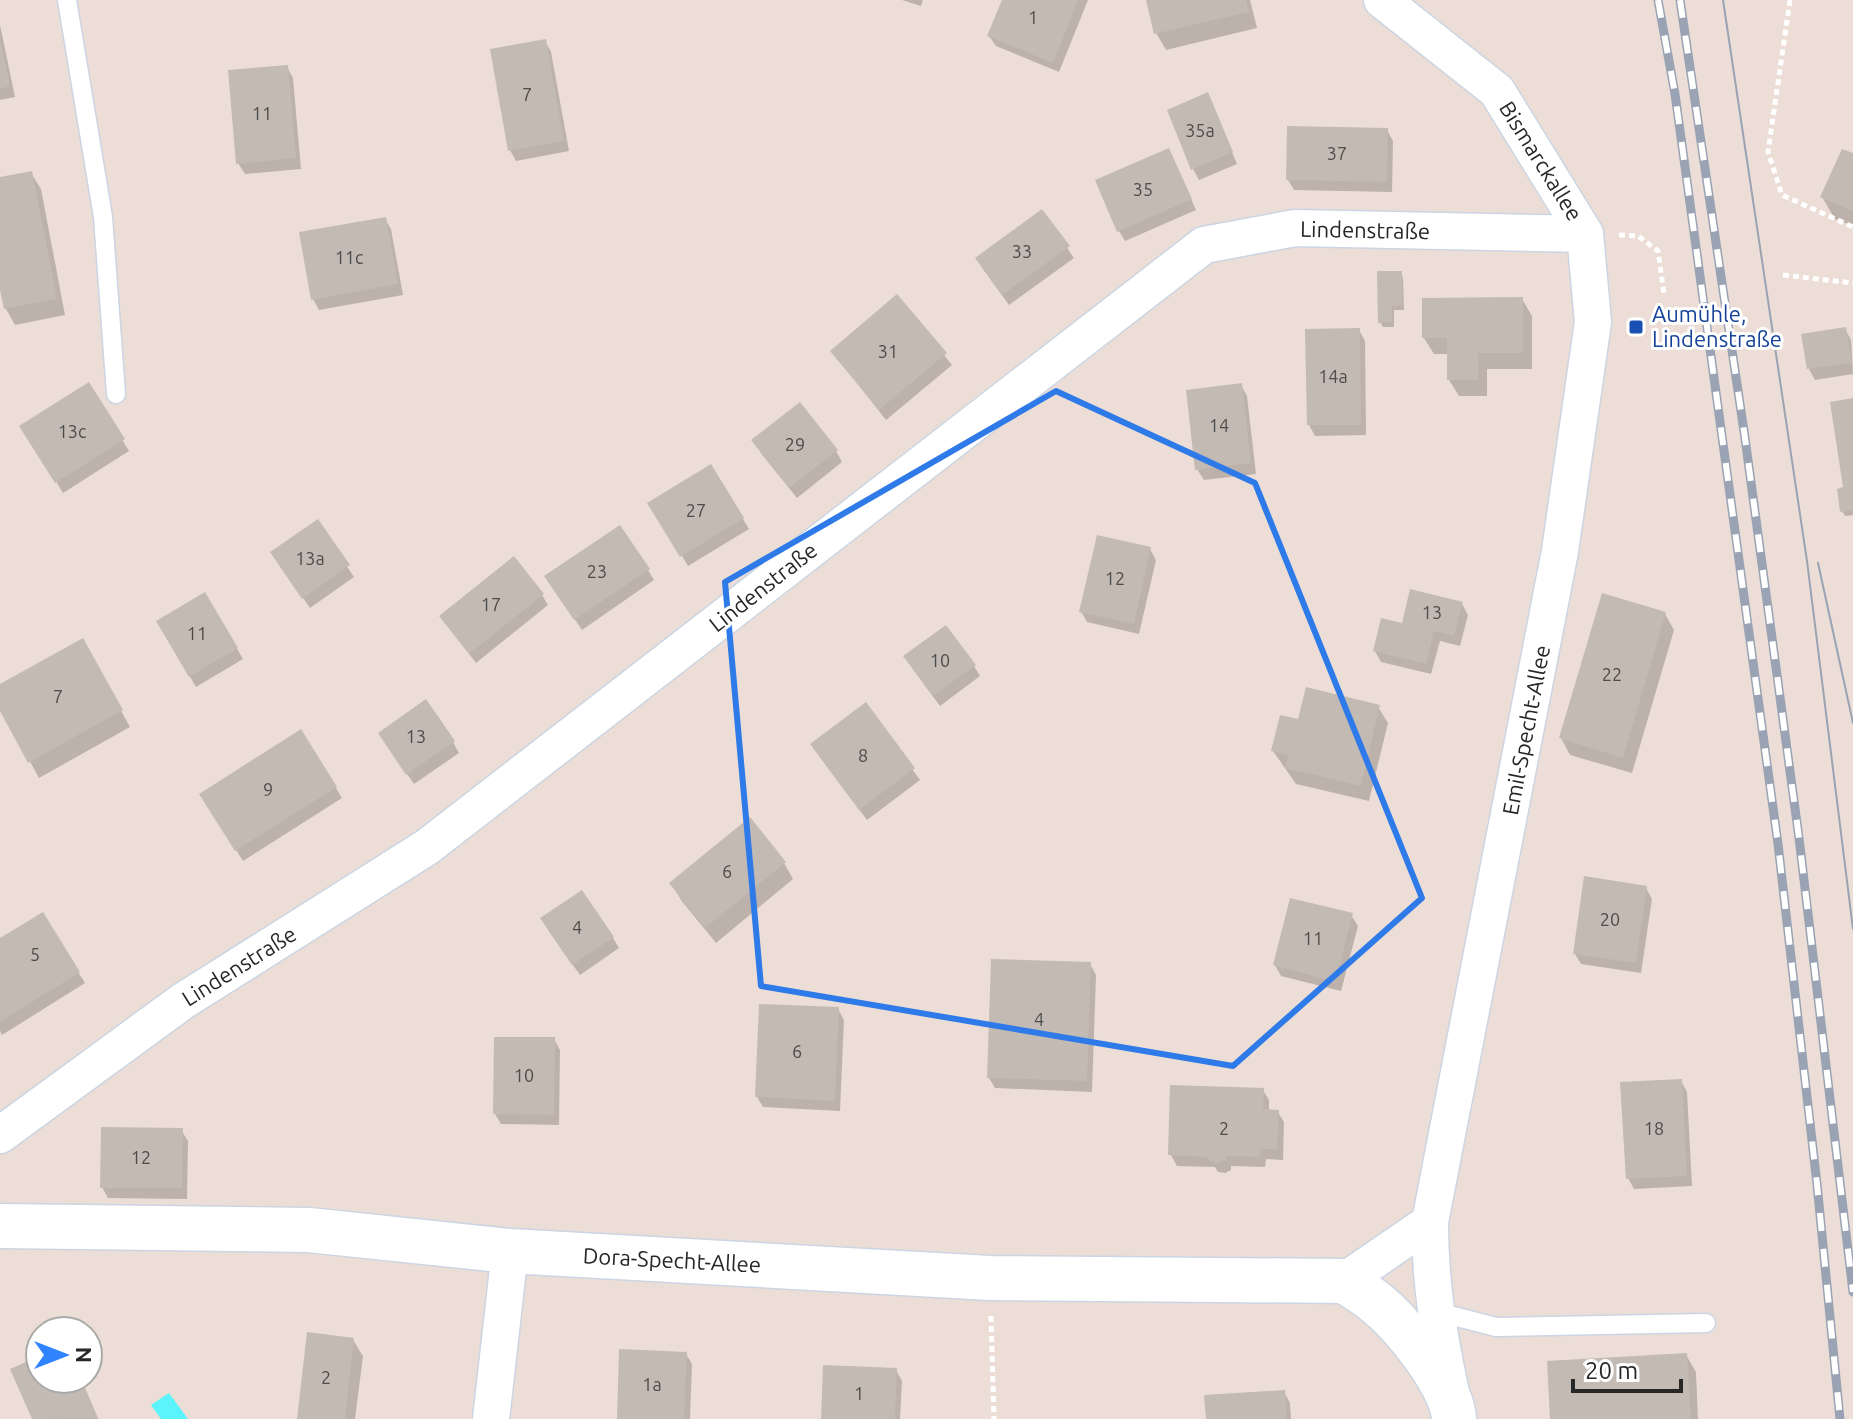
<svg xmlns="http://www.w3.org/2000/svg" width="1853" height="1419" font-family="Ubuntu,sans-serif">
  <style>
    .water { fill: #5bf4fc }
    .shadow { fill: #0003 }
    .building { fill: #c3bab3 }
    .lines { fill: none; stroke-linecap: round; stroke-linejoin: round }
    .service-casing { stroke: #cbd5e3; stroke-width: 21 }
    .minor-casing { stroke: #cbd5e3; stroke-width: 39 }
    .tertiary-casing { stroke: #cbd5e3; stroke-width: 47 }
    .path { stroke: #fff; stroke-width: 5; stroke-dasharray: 6 4; stroke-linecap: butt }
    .service { stroke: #fff; stroke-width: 18 }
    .minor { stroke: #fff; stroke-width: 36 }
    .tertiary { stroke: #fff; stroke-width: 44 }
    .tram { stroke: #99a3b4; stroke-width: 2 }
    .rail-casing { stroke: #99a3b4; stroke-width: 9 }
    .rail { stroke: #fff; stroke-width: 6; stroke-dasharray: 18; stroke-linecap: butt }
    .marked { fill: none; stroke: #2f7ae9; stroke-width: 6; stroke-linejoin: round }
    .transit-dot { fill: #1a4fb4; stroke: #fff; stroke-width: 3 }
    .labels { text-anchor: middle; stroke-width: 6; stroke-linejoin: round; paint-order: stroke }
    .number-label { font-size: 18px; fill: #4e4c4a }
    .street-label { font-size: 22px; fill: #272727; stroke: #fff }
    .transit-label { font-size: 22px; fill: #164399; stroke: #fff; text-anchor: start }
  </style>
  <rect width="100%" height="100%" fill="#ecded6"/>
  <path class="water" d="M169,1393L188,1419H161L151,1405Z"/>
  <g class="shadow">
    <path d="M902,0H923L921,6Z"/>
    <path d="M1004,0H1088L1059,72L996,46L989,36Z"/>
    <path d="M1148,0H1250L1257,28L1166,50L1156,33Z"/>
    <path d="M0,25L15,97L0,100Z"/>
    <path d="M545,41L551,52L569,151L516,161L510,150Z"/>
    <path d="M287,67L293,78L301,169L245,174L238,163Z"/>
    <path d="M1213,106L1237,164L1199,180L1193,169Z"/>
    <path d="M1387,130L1393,141L1392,192L1294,190L1288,180Z"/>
    <path d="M1853,155V226L1835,219L1822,197Z"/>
    <path d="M1174,161L1196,210L1125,241L1119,231Z"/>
    <path d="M31,173L41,189L65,315L15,325L6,309L0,279V179Z"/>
    <path d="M1042,211L1074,258L1009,305L983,269Z"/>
    <path d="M385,219L391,229L403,295L319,310L313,299Z"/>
    <path d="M1401,273L1403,278L1404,310H1394V327H1383L1380,322Z"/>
    <path d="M897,297L952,365L886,420L832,351Z"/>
    <path d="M1522,299L1532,316V369H1487V396H1459L1449,380V354H1434L1424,338Z"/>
    <path d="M1845,329L1851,340L1853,374L1815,380L1809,369Z"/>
    <path d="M1359,330L1365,341L1366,435L1315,436L1309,425Z"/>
    <path d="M88,385L129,451L63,493L22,426Z"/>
    <path d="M1241,385L1247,396L1256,474L1204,480L1197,469Z"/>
    <path d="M1853,400V515L1845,516L1842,511Z"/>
    <path d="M836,451L842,462L797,498L760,452Z"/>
    <path d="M711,467L749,529L688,566L650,504Z"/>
    <path d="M317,522L354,577L310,608L279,563Z"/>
    <path d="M1150,549L1156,560L1139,634L1087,622L1081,611Z"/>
    <path d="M648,570L654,580L582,630L553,587Z"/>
    <path d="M205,594L243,659L196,687L158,622Z"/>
    <path d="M542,595L548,605L476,663L441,617Z"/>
    <path d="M1462,604L1468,615L1460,646L1440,641L1431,674L1381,662L1375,651L1403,625Z"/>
    <path d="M1665,614L1674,630L1632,773L1570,755L1561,738Z"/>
    <path d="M82,641L130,727L39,778L0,707V687Z"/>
    <path d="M974,666L980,676L940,706L912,668Z"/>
    <path d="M866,704L920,780L867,820L819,755Z"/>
    <path d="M1378,707L1388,723L1369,801L1296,784L1273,751L1300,721Z"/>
    <path d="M453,742L459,753L414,784L386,744Z"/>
    <path d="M336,788L342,798L243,861L202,795Z"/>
    <path d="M784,863L793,879L716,943L681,900L672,884Z"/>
    <path d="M1646,888L1652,899L1641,973L1581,964L1575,954Z"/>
    <path d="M42,914L85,983L2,1035L0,1031V941Z"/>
    <path d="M1351,915L1358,926L1341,991L1281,976L1275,965Z"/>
    <path d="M548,930L613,938L619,948L580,975Z"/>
    <path d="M1090,964L1096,975L1092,1092L995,1088L989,1078Z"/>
    <path d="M838,1009L844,1020L840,1111L763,1107L757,1097Z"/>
    <path d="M554,1039L560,1050L559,1125L501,1124L495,1114Z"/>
    <path d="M1681,1081L1687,1092L1692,1186L1634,1189L1628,1178Z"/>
    <path d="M1263,1090L1269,1100V1111H1277L1284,1122L1283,1160L1266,1159L1265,1167L1231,1166V1170L1225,1173L1218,1172L1215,1167L1177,1166L1171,1155Z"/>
    <path d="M181,1130L188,1141L187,1199L108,1198L102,1187Z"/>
    <path d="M353,1340L363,1356L355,1419H299Z"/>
    <path d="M686,1354L692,1364L690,1419H619Z"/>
    <path d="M1686,1355L1696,1372L1698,1419H1552Z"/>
    <path d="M40,1358V1379H81L98,1419H34L12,1370Z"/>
    <path d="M896,1370L902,1381L900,1419H823Z"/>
    <path d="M1284,1392L1290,1403L1291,1419H1208Z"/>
  </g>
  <g class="building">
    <path d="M1002,0H1078L1053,63L987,36Z"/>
    <path d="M1146,0H1246L1249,12L1154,34Z"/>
    <path d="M546,39L564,141L508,151L490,49Z"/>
    <path d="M1,43L10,86L0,89V44Z"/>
    <path d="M288,65L296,158L236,164L228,70Z"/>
    <path d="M1208,92L1233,152L1191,170L1167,110Z"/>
    <path d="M1287,126L1388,128L1387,182L1286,180Z"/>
    <path d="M1169,148L1192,199L1117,232L1095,180Z"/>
    <path d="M1842,149L1853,153V211L1820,197Z"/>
    <path d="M32,171L57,299L4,309L0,290V177Z"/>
    <path d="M1042,209L1070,246L1002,295L975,258Z"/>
    <path d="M386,217L398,284L311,300L299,232Z"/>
    <path d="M1377,271H1402V306H1392V322L1378,323Z"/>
    <path d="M897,294L947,353L879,410L830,351Z"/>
    <path d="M1523,297V353H1478V380H1447V338H1422V298Z"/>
    <path d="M1846,327L1852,363L1807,369L1801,334Z"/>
    <path d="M1360,328L1361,425H1307L1305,329Z"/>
    <path d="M89,382L125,439L55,483L19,426Z"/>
    <path d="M1242,383L1251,463L1195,470L1186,390Z"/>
    <path d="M1853,398V510L1840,512L1837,489L1843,487L1830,402Z"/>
    <path d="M800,402L838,450L789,488L751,440Z"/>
    <path d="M711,464L744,518L680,557L647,503Z"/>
    <path d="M318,519L350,565L302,599L270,552Z"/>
    <path d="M620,525L650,569L574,620L544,576Z"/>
    <path d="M1097,535L1151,547L1134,624L1079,612Z"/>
    <path d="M514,556L544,594L469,654L439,616Z"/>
    <path d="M1410,589L1463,602L1454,636L1434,631L1426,664L1373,651L1381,618L1402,623Z"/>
    <path d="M205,592L238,648L189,677L156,621Z"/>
    <path d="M1602,593L1666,612L1623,758L1559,738Z"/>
    <path d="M946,625L976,665L933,696L903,656Z"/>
    <path d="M83,638L123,710L28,763L0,711V684Z"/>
    <path d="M1306,687L1380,705L1361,786L1285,768L1288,755L1271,751L1280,715L1298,719Z"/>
    <path d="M426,699L455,741L406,775L378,733Z"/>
    <path d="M866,702L915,768L859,810L810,744Z"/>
    <path d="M301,729L337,787L235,851L199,794Z"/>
    <path d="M750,817L786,862L705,928L669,883Z"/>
    <path d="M1584,876L1647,886L1636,963L1573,954Z"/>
    <path d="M582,890L614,937L572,965L540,918Z"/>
    <path d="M1290,898L1353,913L1335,982L1273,965Z"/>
    <path d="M43,912L80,972L0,1022V938Z"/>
    <path d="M991,959L1091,962L1087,1081L987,1078Z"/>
    <path d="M759,1004L839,1007L835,1101L755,1097Z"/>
    <path d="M494,1037H555L554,1115L493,1114Z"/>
    <path d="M1682,1079L1687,1176L1626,1179L1620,1082Z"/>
    <path d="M1170,1085L1264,1088L1263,1109L1279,1110L1277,1149H1261L1260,1157L1226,1156V1159L1219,1163L1209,1161L1207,1157L1168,1155Z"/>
    <path d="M101,1127L183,1128L182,1188H100Z"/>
    <path d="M307,1332L354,1338L345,1419H297Z"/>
    <path d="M619,1349L687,1352L684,1419H617Z"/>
    <path d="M1687,1353L1691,1419H1550L1547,1361Z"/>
    <path d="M40,1356V1379H81L98,1418L32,1419L10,1369Z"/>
    <path d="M823,1365L897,1368L895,1419H821Z"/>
    <path d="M1285,1390L1287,1419H1206L1204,1395Z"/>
  </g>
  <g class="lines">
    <g class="service-casing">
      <g id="service">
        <path d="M67,0L103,217L116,394"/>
        <path d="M1434,1311L1496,1327L1706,1323"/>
      </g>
    </g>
    <g class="minor-casing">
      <g id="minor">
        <path d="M1382,0L1497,91L1585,234L1593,322L1560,551L1430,1222C1430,1281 1438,1331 1450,1388"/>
        <path d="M0,1135L183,1001L427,847L1204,245L1295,228L1585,234"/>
        <path d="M1344,1281L1430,1222"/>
        <path d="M491,1419L510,1251"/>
      </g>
    </g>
    <g class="tertiary-casing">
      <path id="tertiary" d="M0,1226L309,1230L510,1251L990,1278L1344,1281C1355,1288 1366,1294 1375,1302C1402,1322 1453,1386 1454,1419"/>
    </g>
    <g class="path">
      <path d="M1790,0L1768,152L1782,195L1853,227"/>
      <path d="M1619,235L1638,236L1658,251L1664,294"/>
      <path d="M1783,275L1853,283"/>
      <path d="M991,1316L994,1419"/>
    </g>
    <use href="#service" class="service"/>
    <use href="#minor" class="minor"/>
    <use href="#tertiary" class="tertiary"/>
    <g class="tram">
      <path d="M1723,0L1807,561L1853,929"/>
      <path d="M1818,563L1853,723"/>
    </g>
    <g class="rail-casing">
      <g id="rail">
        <path d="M1658,0L1675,94L1778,844L1817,1184L1840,1419"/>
        <path d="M1680,0L1745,438L1799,838L1853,1292"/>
      </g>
    </g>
    <use href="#rail" class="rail"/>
  </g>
  <path class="marked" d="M1056,391L1255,483L1422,898L1233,1066L761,986L725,582Z"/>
  <rect class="transit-dot" x="1628" y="319" width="16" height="16" rx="4"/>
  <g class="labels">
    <g class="number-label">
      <text x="1033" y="24">1</text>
      <text x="527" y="101">7</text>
      <text x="262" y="120">11</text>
      <text x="1200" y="137">35a</text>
      <text x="1337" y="160">37</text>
      <text x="1143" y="196">35</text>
      <text x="1022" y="258">33</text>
      <text x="349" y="264">11c</text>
      <text x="888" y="358">31</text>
      <text x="1333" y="383">14a</text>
      <text x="1219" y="432">14</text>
      <text x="72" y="438">13c</text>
      <text x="795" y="451">29</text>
      <text x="696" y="517">27</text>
      <text x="310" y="565">13a</text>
      <text x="597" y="578">23</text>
      <text x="1115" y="585">12</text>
      <text x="491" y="611">17</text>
      <text x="1432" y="619">13</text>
      <text x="197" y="640">11</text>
      <text x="940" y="667">10</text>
      <text x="1612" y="681">22</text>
      <text x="58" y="703">7</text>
      <text x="416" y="743">13</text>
      <text x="863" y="762">8</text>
      <text x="268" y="796">9</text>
      <text x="727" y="878">6</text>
      <text x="1610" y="926">20</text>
      <text x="577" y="934">4</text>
      <text x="1313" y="945">11</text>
      <text x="35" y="961">5</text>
      <text x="1039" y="1026">4</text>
      <text x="797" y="1058">6</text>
      <text x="524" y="1082">10</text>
      <text x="1224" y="1135">2</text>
      <text x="1654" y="1135">18</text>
      <text x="141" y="1164">12</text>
      <text x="326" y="1384">2</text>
      <text x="652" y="1391">1a</text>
      <text x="859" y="1400">1</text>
    </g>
    <g class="street-label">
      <text transform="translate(1541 161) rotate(58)" y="8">Bismarckallee</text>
      <text transform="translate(1365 230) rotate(1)" y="8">Lindenstraße</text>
      <text transform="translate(763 587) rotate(-38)" y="8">Lindenstraße</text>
      <text transform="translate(1526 730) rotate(-79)" y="8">Emil-Specht-Allee</text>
      <text transform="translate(239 966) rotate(-32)" y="8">Lindenstraße</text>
      <text transform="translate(672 1260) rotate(3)" y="8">Dora-Specht-Allee</text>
    </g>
    <g class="transit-label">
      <text x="1652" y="322">Aumühle,<tspan x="1652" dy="25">Lindenstraße</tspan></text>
    </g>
  </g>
  <g transform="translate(64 1355) rotate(90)"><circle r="38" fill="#ffffff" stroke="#a9a9a9" stroke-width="2"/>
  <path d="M0-6L14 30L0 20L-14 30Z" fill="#3083ff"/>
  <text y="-12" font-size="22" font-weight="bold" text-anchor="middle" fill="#272727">N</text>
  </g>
  <path d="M1573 1379v12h108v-12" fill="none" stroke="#272727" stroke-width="4"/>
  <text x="1585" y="1379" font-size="24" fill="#272727" stroke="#ffffff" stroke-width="6" paint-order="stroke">20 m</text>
</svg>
